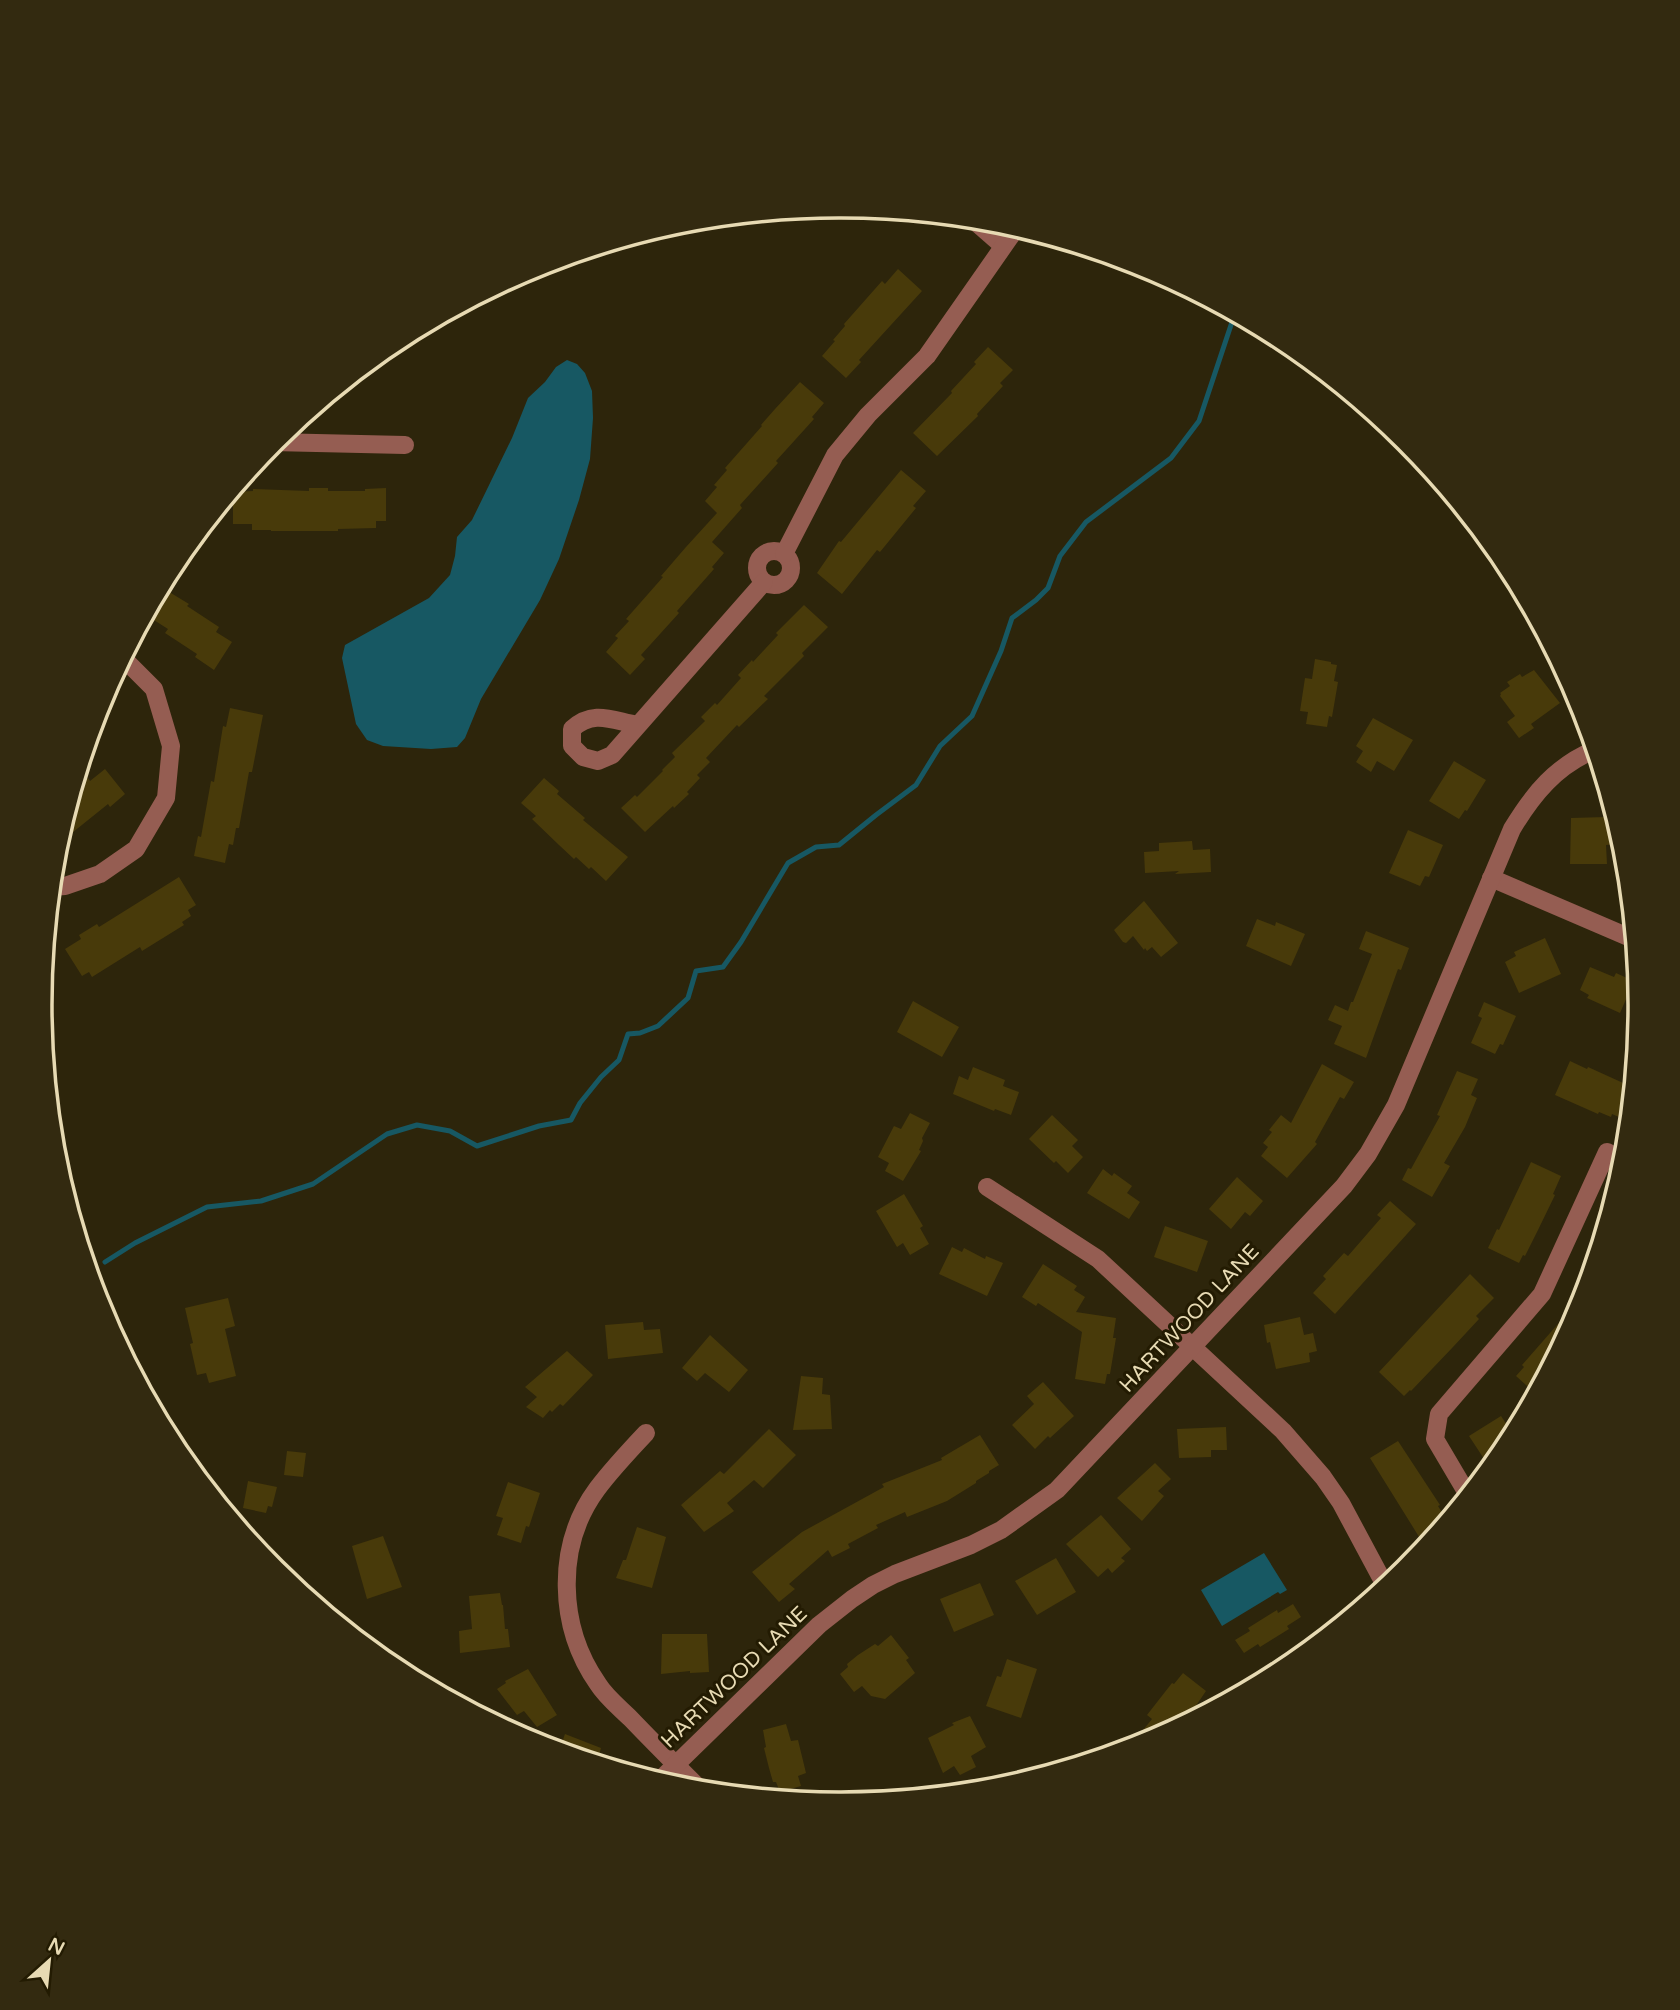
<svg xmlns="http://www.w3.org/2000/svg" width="1680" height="2010" font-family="'Varela Round',sans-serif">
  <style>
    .water { fill: #175863 }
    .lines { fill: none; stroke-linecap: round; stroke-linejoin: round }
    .stream { stroke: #175863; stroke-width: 5 }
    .building { fill: #483a0a }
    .minor { stroke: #955d52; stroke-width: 18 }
    .labels { text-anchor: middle; stroke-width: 6; stroke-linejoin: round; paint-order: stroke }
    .street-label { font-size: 21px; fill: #e7dab3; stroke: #231b02 }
    .rim { fill: none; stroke: #e7dab3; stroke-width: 3.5 }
  </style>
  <rect width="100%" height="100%" fill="#2d250b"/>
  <g class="water">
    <path d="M567,360L577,364L585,373L592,391L593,418L590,459L579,500L559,559L540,600L481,699L465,738L457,747L431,749L383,746L367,740L356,724L342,658L345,645L429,598L450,575L455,556L457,537L472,520L512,438L528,398L545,382L556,367Z"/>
    <path d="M1264,1553L1287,1590L1280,1594L1278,1592L1222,1626L1201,1590Z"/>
  </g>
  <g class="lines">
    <path class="stream" d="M105,1262L135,1243L207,1207L261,1201L313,1184L387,1134L417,1125L450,1131L477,1146L539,1126L571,1120L580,1103L601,1077L619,1060L628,1034L640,1033L658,1026L688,998L696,971L723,967L741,942L788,863L816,847L839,845L876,815L916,785L940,746L972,716L1001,651L1012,618L1036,600L1048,588L1060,556L1086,522L1171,458L1199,421L1235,313"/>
  </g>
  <g class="building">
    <path d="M898,269L922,291L859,360L861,362L846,378L822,356L835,341L833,340L845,326L844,324L882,281L885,284Z"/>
    <path d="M988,347L1013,370L1000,383L1003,386L977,414L978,416L937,456L913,433L952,393L951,391L976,364L974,362Z"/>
    <path d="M800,382L824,403L812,417L814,419L776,461L778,463L740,505L742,508L712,542L724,553L712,567L714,569L677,611L679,613L641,655L645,659L630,675L606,652L618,638L615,636L629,621L626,619L663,577L661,576L686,547L717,513L705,501L717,487L714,485L727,470L725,468L762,426L761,425L775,409Z"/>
    <path d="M901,470L926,491L913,506L916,508L880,552L877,550L842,594L817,573L839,541L841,542Z"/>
    <path d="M309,488H328V491H365V489L386,488V521H376V528L338,529V531H271V530H252V524H233V492L253,491V489L309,491Z"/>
    <path d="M161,587L189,604L187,606L219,627L216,632L232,642L214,670L195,657L197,654L165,633L168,629L146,615Z"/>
    <path d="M804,605L828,627L802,653L804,656L764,696L768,699L739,727L737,725L706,758L710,762L697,775L700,778L687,792L689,794L674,808L673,806L645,832L621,808L635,795L637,797L663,771L662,770L675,757L672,753L705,721L701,717L715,703L717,705L741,678L738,675L752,660L753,662L778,635L776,633Z"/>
    <path d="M1315,659L1331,662V664L1337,665L1334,681L1338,682L1332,717L1329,716L1327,727L1306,724L1308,712L1300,711L1305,678L1312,679Z"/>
    <path d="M1534,670L1560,703L1531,724L1534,728L1519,738L1507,722L1515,716L1500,696L1501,694L1500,693L1510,686L1507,682L1520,674L1522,677Z"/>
    <path d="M230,708L263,715L252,772H249L239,828H236L233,845L229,844L225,863L194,856L198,836L201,837L211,781L214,782L223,726L226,727Z"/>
    <path d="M1373,718L1413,740L1394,771L1377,761L1371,772L1356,762L1363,751L1356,746Z"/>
    <path d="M1454,761L1486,780L1467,811L1465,810L1459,819L1429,801Z"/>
    <path d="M105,769L125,794L110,807L108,804L57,845L74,789L88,778L90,781Z"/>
    <path d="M544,778L559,791L557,794L585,818L583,820L628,857L606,881L591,867L589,869L576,857L574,859L559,845L532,819L536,816L521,803Z"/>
    <path d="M1606,817V827L1618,829V844L1606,845L1607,864H1570L1571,818Z"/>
    <path d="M1408,830L1443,845L1429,877L1425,876L1420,886L1389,873Z"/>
    <path d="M1192,841L1193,850L1210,849L1211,872L1175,874L1179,871L1145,873L1144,852L1159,851V843Z"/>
    <path d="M179,877L196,905L188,910L191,916L182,922L184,925L142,951L140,947L92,977L89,972L82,976L65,949L81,939L79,935L97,924L99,927Z"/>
    <path d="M1144,901L1178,943L1161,957L1152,947L1147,951L1145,948L1144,950L1133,936L1126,943L1123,942L1114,930Z"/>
    <path d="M1257,919L1275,926L1276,922L1305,934L1291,966L1246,946Z"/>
    <path d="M1366,931L1409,948L1401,970L1398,969L1366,1058L1334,1044L1342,1026L1328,1020L1335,1005L1348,1011L1351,1002H1353L1372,954L1359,949Z"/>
    <path d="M1545,938L1561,974L1519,993L1505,962L1516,956L1514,952Z"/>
    <path d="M1590,967L1614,977L1616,973L1638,983L1640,1002L1627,997L1620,1013L1587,998L1589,995L1580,990Z"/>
    <path d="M913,1001L959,1027L942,1057L897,1032Z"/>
    <path d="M1484,1002L1516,1016L1503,1045L1500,1044L1495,1054L1471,1043L1482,1018L1478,1016Z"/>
    <path d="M1570,1061L1587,1069L1588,1067L1632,1087L1628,1121L1612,1114L1611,1117L1599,1112L1598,1114L1555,1095Z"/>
    <path d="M1322,1064L1354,1082L1344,1099L1340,1097L1315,1142L1317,1144L1287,1178L1261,1156L1268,1147L1263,1143L1272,1132L1269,1130L1281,1115L1291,1123Z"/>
    <path d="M973,1067L1005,1080L1003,1086L1019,1092L1011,1115L995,1109L994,1111L953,1094L959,1076L968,1080Z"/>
    <path d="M1457,1071L1478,1079L1471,1095L1477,1098L1465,1127L1444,1163L1450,1166L1432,1197L1402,1180L1408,1168L1411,1169L1440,1116L1437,1115Z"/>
    <path d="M910,1113L930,1123L922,1138L923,1141L919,1150L921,1151L903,1181L885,1171L889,1163L878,1157L894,1126L901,1129Z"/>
    <path d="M1052,1115L1078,1140L1072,1146L1083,1157L1068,1173L1056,1161L1054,1163L1029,1139Z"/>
    <path d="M1531,1162L1561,1176L1553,1194L1555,1195L1538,1230L1525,1256L1523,1255L1519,1263L1488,1248L1497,1229L1499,1230Z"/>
    <path d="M1103,1169L1112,1176L1114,1173L1132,1186L1127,1193L1140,1202L1129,1219L1087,1193Z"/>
    <path d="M1237,1177L1263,1201L1250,1216L1245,1212L1231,1229L1209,1209Z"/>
    <path d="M904,1194L923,1226L920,1228L929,1244L910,1255L903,1243L897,1247L876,1211Z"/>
    <path d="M1390,1201L1416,1224L1335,1314L1313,1293L1326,1279L1323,1276L1344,1253L1348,1256L1381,1218L1377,1215Z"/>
    <path d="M1165,1226L1208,1241L1197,1272L1154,1257Z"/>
    <path d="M952,1247L962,1252L964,1248L985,1259L986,1256L1003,1263L987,1296L939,1274Z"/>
    <path d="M1043,1264L1077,1286L1074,1290L1085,1297L1076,1312L1116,1318L1113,1338H1116L1110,1374H1107L1105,1384L1075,1379L1082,1332L1038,1303L1036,1306L1022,1297Z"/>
    <path d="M1470,1274L1494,1298L1476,1316L1479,1319L1453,1347L1411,1391L1410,1390L1404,1396L1379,1372Z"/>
    <path d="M228,1298L235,1326L225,1329L236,1376L209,1383L206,1373L197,1375L190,1344L193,1343L185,1308Z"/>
    <path d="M1578,1301L1581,1303L1579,1311L1535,1393L1516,1376L1524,1367L1522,1365Z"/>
    <path d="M1300,1317L1304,1335L1313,1333L1317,1351L1309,1353L1310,1362L1276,1369L1270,1342L1267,1343L1264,1325Z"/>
    <path d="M643,1322L644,1330L660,1329L663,1353L608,1359L605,1325Z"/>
    <path d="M710,1335L748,1370L729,1392L705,1373L697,1381L682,1368Z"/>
    <path d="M567,1351L593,1375L563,1406L560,1404L552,1412L550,1410L543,1418L526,1407L537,1397L525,1387Z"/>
    <path d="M801,1376L823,1378L822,1394L830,1395L832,1429L793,1430Z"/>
    <path d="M1043,1382L1074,1416L1050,1438L1048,1436L1035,1449L1012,1425L1034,1404L1027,1396Z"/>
    <path d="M1501,1416L1513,1434L1505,1450L1490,1468L1469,1436Z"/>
    <path d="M1226,1427L1227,1450H1211V1457L1179,1458L1177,1429Z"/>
    <path d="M769,1429L796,1455L763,1488L754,1480L727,1503L734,1511L704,1532L681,1505L720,1471L724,1474Z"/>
    <path d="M980,1435L999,1465L989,1471V1473L976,1481V1483L947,1501L907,1517L905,1512L876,1525L878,1528L848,1544L850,1548L832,1557L828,1550L789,1584L795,1589L779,1602L752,1572L802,1532L884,1487L882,1484L942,1460L941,1458Z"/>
    <path d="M1398,1441L1440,1505L1438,1506L1447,1521L1426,1545L1422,1539L1421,1540L1370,1458Z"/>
    <path d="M287,1451L306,1453L303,1477L284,1475Z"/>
    <path d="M1155,1463L1171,1479L1158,1491L1164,1496L1142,1521L1117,1498Z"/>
    <path d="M248,1481L277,1487L272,1507L268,1506L266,1513L243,1508Z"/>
    <path d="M508,1482L540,1493L529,1527L526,1526L521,1543L497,1535L503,1518L496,1516Z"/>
    <path d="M1101,1515L1131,1549L1121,1558L1125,1561L1112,1573L1108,1568L1098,1577L1066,1544Z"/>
    <path d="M637,1527L666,1537L652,1588L616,1578L623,1560H626Z"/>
    <path d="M383,1536L402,1587L367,1599L352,1546Z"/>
    <path d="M1056,1558L1076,1592L1037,1615L1015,1581Z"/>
    <path d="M980,1583L994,1615L954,1632L940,1599Z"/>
    <path d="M500,1593L502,1605H503L505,1629H508L510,1647L460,1653L459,1631L472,1629L469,1596Z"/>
    <path d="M1293,1604L1301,1617L1287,1626L1289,1629L1260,1647L1258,1644L1244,1653L1235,1640L1250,1631L1248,1628L1277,1610L1278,1613Z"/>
    <path d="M662,1634H707L709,1672L690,1673V1671L661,1674Z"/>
    <path d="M891,1635L909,1658L906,1660L915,1673L885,1699L871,1696L862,1686L854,1692L840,1674L848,1667L847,1664L858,1655L875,1644L878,1646Z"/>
    <path d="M1007,1659L1037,1669L1021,1718L986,1706L997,1676L1001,1677Z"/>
    <path d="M528,1669L557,1715L537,1727L524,1711L517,1715L497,1689L506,1683L505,1681Z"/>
    <path d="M1183,1673L1206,1691L1191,1713L1180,1726L1146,1744L1127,1750L1152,1719L1147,1715L1172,1683L1174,1684Z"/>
    <path d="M970,1716L986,1747L971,1756L976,1767L960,1775L954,1766L943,1773L928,1738L954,1725L952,1723Z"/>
    <path d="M786,1724L791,1741L798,1740L806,1773L798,1776L801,1786L780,1792L776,1782H773L769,1768L764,1748L766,1747L763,1730Z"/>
    <path d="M565,1734L601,1748L597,1763L559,1751Z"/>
  </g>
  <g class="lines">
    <g class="minor">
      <path d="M971,218L1003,246"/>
      <path d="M272,442L405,445"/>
      <circle cx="774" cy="568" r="17"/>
      <path d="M784,554L835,455L868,415L927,356L1017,227"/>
      <path d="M638,725C613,721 594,709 572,729V746L583,757L598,761L612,755L764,582"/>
      <path d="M1491,878L1633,939"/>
      <path d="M52,887L65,886L100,874L136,849L166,798L171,746L154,689L123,658"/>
      <path d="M987,1187L1098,1259L1283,1431L1323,1477L1341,1503L1386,1587"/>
      <path d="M646,1433C629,1451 612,1469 597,1489C555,1546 558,1627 598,1684C606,1697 620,1708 631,1719C654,1743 678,1767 702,1791"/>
      <path d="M1468,1495L1435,1439L1439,1414L1542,1294L1607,1152L1624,1161"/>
      <path d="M658,1782L819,1625L852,1599L873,1585L895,1574L971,1545L1001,1530L1057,1490L1344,1186L1368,1154L1396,1105L1512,829C1533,794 1556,766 1594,750"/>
    </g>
  </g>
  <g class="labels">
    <g class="street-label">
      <text transform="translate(1189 1318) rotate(-47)" y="7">HARTWOOD LANE</text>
      <text transform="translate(734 1677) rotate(-44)" y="7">HARTWOOD LANE</text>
    </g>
  </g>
  <path d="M0 0H1680V2010H0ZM839 218H841A787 787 0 0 1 1628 1005V1005A787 787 0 0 1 841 1792H839A787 787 0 0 1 52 1005V1005A787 787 0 0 1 839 218Z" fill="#332a10" fill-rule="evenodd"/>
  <path class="rim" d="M839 218H841A787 787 0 0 1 1628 1005V1005A787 787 0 0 1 841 1792H839A787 787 0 0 1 52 1005V1005A787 787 0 0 1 839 218Z"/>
  <g transform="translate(49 1961) rotate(27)" stroke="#231b02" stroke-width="5" paint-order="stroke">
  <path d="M0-5L12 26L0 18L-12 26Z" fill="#e7dab3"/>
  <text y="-10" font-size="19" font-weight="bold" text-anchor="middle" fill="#e7dab3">N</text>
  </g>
</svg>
